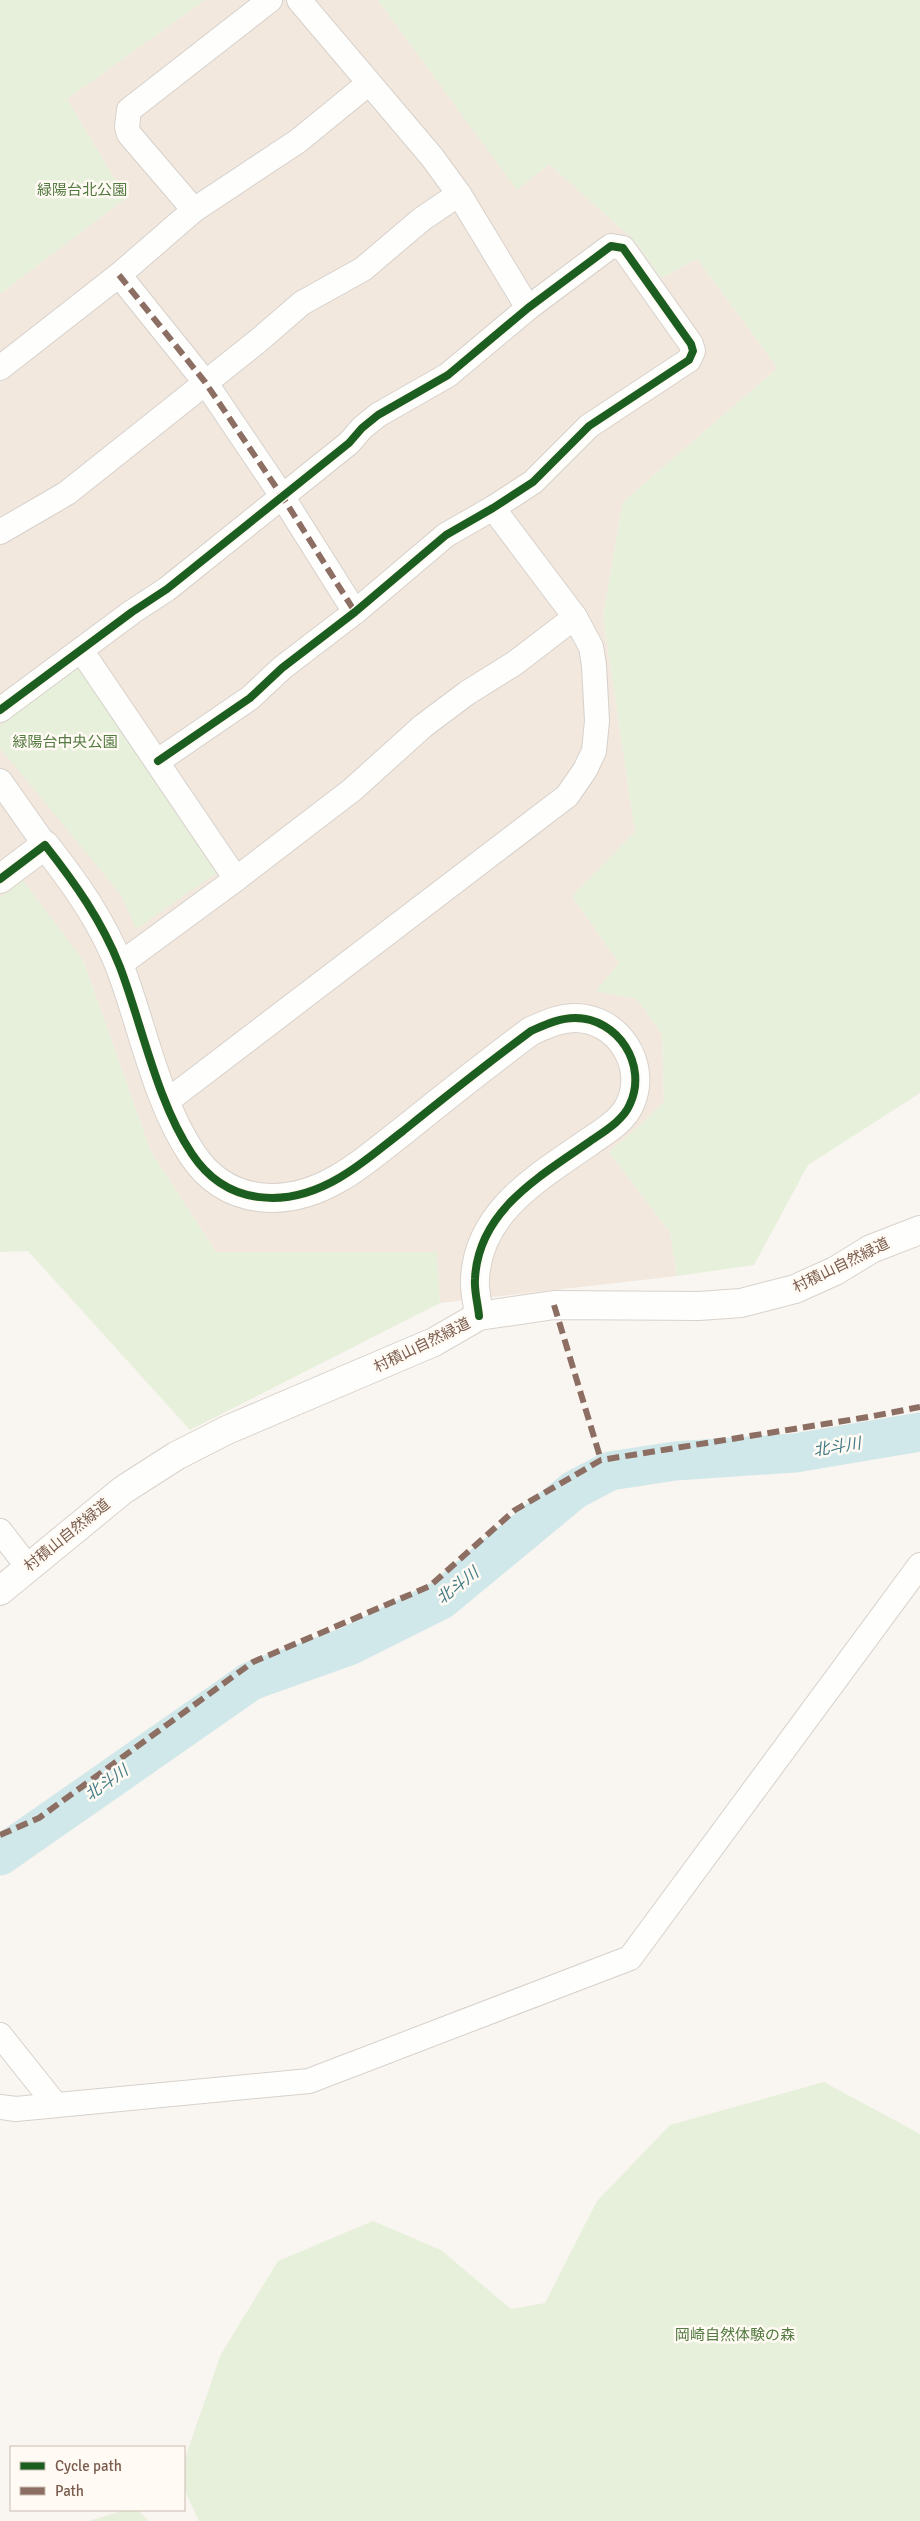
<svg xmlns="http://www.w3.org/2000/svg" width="920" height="2521" font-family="Signika,'Noto Sans JP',sans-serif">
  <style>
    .residential { fill: #f2e8de }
    .green { fill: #e7f0db }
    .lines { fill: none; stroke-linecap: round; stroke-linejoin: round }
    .river { stroke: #d0e8ea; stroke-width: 39 }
    .street-casing { stroke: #d7d1cb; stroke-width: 26 }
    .secondary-casing { stroke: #d9d2cb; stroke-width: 30 }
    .street { stroke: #fefefd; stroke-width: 24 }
    .secondary { stroke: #fefefd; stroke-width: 28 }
    .quiet { stroke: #8d6e63; stroke-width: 6; stroke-dasharray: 12 6; stroke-linecap: butt }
    .cycleway-casing { stroke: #fffaf3; stroke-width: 11 }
    .cycleway { stroke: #1b5e20; stroke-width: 8 }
    .labels { text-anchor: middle; stroke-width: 5; stroke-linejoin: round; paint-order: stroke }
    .park-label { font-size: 15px; fill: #537a41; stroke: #fffaf3 }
    .street-label { font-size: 15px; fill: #7a5c4d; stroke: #fffaf3 }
    .water-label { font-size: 16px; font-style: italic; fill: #437c86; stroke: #fffaf3 }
  </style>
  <rect width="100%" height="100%" fill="#f9f5f0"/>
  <path class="residential" d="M205,0H378L517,189L549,164L635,241L661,278L697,259L778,368L623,502L603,616L635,832L572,896L619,963L597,991L637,999L662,1034L664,1102L636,1129L609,1152L670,1232L677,1276L440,1303L436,1252H216L151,1152L83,960L0,898V294L126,198L67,99Z"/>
  <g class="green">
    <path d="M0,0H205L67,99L126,198L0,294Z"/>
    <path d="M378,0H920V1093L808,1165L754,1265L677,1276L670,1232L609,1152L636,1129L664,1102L662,1034L637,999L596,991L619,963L572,896L635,832L603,616L623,502L778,368L697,259L661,278L635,241L549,164L517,190Z"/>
    <path d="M76,665L219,871L136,929L121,895L0,748V726Z"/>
    <path d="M22,879L83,960L151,1152L216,1252H437L440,1303L190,1430L28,1251L0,1252V898Z"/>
    <path d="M824,2082L920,2134V2521H199L184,2489V2461L221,2354L278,2261L373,2221L441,2250L511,2309L545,2303L597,2201L670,2125Z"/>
    <path d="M125,2510H138L148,2521H89Z"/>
  </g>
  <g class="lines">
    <path class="river" d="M0,1856L251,1681L349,1646L441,1600L574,1490L610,1471L675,1461L795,1453L920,1432"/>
    <g class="street-casing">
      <g id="street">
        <path d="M299,0L432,157L459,194L528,308"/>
        <path d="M194,210L129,134L127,127L129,110L270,0"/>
        <path d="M119,275L205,382L282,496L355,612"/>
        <path d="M0,368L119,275L194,210L298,141L369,83"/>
        <path d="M0,532L67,493L258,341L302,303L363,269L422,219L459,194"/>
        <path d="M81,650L236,879L119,965"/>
        <path d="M0,710L132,612L167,589L349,443L362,428L378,415L448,375L528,308L611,246L623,248L691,344L693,351L689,360L589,426L533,482L493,508L446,535L355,612L282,668L250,698L158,761"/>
        <path d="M0,781L45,845"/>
        <path d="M236,879L352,790L423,726L467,693L515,663L575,617"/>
        <path d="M166,1102L567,796L585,770L594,751L597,721L594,665L591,647L575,617L493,508"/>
        <path d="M0,1531L28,1567"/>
        <path d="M0,2035L55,2104"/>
        <path d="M0,2107L16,2109L309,2081L630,1958L920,1565"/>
      </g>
    </g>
    <g class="secondary-casing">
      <g id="secondary">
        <path d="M0,879L45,845C75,883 102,921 120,967C142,1025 157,1102 192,1154C227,1207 288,1208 339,1178C362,1165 382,1147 403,1131C445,1097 488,1063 531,1031C545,1025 559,1018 575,1018C618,1018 648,1065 630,1104C623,1121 603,1132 589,1142C539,1177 478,1211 475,1279C474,1291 478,1304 479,1316"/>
        <path d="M0,1591L123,1490L176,1456L227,1430L434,1342L479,1316L554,1305L699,1306L741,1303L795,1289L835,1271L871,1249L920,1230"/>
      </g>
    </g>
    <use href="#street" class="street"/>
    <use href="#secondary" class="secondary"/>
    <g class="quiet">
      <path d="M119,275L205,382L282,496L355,612"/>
      <path d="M554,1305L601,1460"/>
      <path d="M0,1835L39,1818L253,1662L430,1586L515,1510L601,1460L868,1417L920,1407"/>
    </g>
    <g class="cycleway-casing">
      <g id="cycleway">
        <path d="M0,710L132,612L167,589L349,443L362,428L378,415L448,375L528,308L611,246L623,248L691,344L693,351L689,360L589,426L533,482L493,508L446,535L355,612L282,668L250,698L158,761"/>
        <path d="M0,879L45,845C75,883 102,921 120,967C142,1025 157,1102 192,1154C227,1207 288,1208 339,1178C362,1165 382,1147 403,1131C445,1097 488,1063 531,1031C545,1025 559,1018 575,1018C618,1018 648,1065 630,1104C623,1121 603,1132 589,1142C539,1177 478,1211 475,1279C474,1291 478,1304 479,1316"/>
      </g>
    </g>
    <use href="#cycleway" class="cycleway"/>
  </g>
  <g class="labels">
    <g class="park-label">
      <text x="82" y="195">緑陽台北公園</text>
      <text x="65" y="747">緑陽台中央公園</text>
      <text x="735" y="2340">岡崎自然体験の森</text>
    </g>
    <g class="street-label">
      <text transform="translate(841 1265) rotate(-26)" y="5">村積山自然緑道</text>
      <text transform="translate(422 1345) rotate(-26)" y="5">村積山自然緑道</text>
      <text transform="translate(67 1535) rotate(-39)" y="5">村積山自然緑道</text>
    </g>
    <g class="water-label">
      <text transform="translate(837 1446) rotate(-9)" y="6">北斗川</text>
      <text transform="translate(457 1585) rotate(-38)" y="6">北斗川</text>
      <text transform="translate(106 1782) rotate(-35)" y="6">北斗川</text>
    </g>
  </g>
  <rect x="10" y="2446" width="175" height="65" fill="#fffaf3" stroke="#cabbb1"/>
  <rect x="20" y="2462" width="25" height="8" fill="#1b5e20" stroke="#cabbb1"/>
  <text x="55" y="2471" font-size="15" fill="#7a5c4d">Cycle path</text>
  <rect x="20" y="2487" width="25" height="8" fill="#8d6e63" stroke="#cabbb1"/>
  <text x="55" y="2496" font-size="15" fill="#7a5c4d">Path</text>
</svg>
